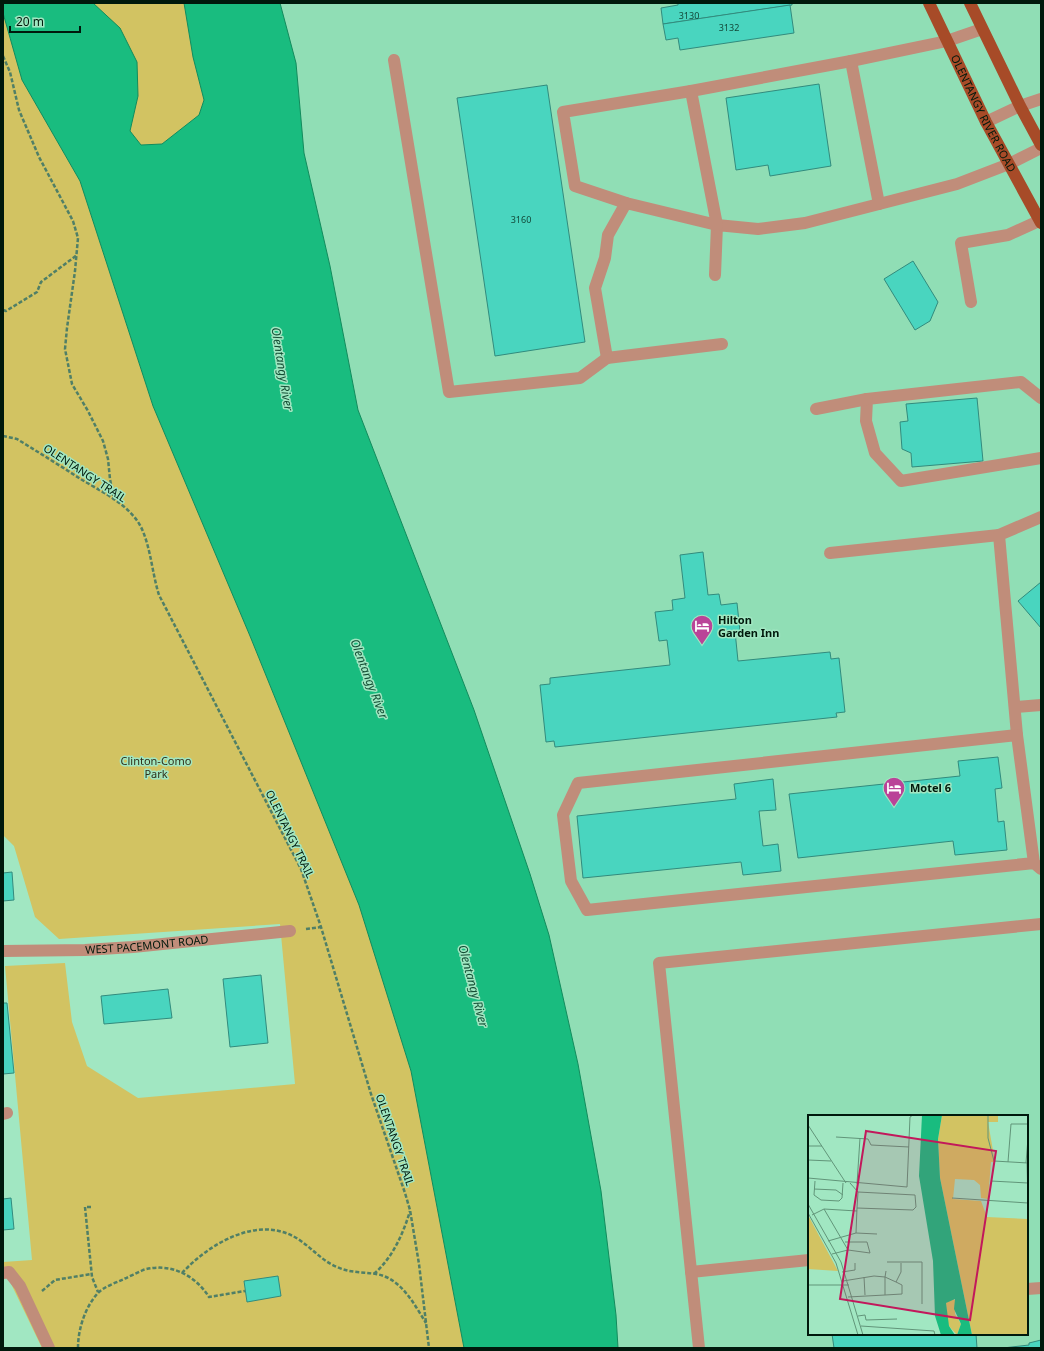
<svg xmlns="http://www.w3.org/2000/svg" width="1044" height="1351" font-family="'Noto Sans',sans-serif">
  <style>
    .built { fill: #90deb5; fill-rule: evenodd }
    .green { fill: #d2c362 }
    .water { fill: #19bc7f; stroke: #128b5c }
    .building { fill: #49d5bf; stroke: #328b7d }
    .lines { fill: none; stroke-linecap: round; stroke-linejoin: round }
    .path { stroke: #507f66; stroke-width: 2.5; stroke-dasharray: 4 2; stroke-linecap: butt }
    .minor { stroke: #c08d7a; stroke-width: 12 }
    .major { stroke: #a74b28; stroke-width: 12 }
    .labels { text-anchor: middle; stroke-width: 3; stroke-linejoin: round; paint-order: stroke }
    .number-label { font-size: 9px; fill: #124839 }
    .street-label { font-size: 11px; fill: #00190c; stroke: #a1e7c2 }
    .poi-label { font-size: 11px; font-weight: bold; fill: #00190c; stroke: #a1e7c2; text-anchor: start }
    .park-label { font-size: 11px; fill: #312e18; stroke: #a1e7c2 }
    .water-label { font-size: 12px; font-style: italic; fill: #144e35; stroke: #a1e7c2 }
    .inset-road { fill: none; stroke: #619579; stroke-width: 1 }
    .view { fill: #c2185b; fill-opacity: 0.15; stroke: #c2185b; stroke-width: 2 }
    .inset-edge { fill: none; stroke: #00190c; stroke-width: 2 }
  </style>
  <rect width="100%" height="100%" fill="#a1e7c2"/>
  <path class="built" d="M280,3H1041V1348H618L616,1315L601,1191L578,1064L549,935L474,710L358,410L330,266L304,153L296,63ZM809,1116H1027V1334H809Z"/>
  <g class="green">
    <path d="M93,3H184L193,57L204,100L199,115L162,144L141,145L130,131L138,96L99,9Z"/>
    <path d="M3,13L22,80L80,181L153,406L250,636L359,904L411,1071L464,1348H42L3,1267V1262L32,1260L5,966L65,963L72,1022L87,1066L138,1098L295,1084L280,924L59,939L35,917L14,846L3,835Z"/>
  </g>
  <path class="water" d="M3,3H93L120,28L137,62L138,96L130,131L141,145L162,144L199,115L204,100L193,57L184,3H280L296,63L304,153L330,266L358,410L474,710L530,874L549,935L578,1064L601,1191L616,1315L618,1348H464L411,1071L359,905L250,636L153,406L80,181L22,80L3,13Z"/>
  <g class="building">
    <path d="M678,3H792V5L663,24L661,8L678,5Z"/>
    <path d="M790,5L794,33L680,50L678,38L666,40L663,24Z"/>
    <path d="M819,84L831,166L770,176L768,165L736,170L726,98Z"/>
    <path d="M547,85L585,342L495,356L457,98Z"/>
    <path d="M913,261L938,302L930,321L915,330L884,279Z"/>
    <path d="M977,398L983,461L912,467L911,453L902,449L900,422L908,421L906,404Z"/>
    <path d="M703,552L708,595L719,594L721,605L737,603L740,631H735L738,661L830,652L831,659L839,658L845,712L836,713L837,717L555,747L554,741L546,742L540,685L550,684V678L670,665L667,640L659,641L655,612L673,610L672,600L685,598L680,555Z"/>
    <path d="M1041,582V628L1018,601Z"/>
    <path d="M998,757L1002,788L995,789L998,822L1004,821L1007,850L955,855L953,841L798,858L789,794L960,776L958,761Z"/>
    <path d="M773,779L776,810L759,811L763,846L778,844L781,871L743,875L741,862L583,878L577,816L736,799L734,784Z"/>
    <path d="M12,872L14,900L3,901V873Z"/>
    <path d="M261,975L268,1043L230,1047L223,979Z"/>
    <path d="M168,989L172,1018L104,1024L101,996Z"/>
    <path d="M3,1003H7L14,1073L3,1074Z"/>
    <path d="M11,1198L14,1229L3,1230V1199Z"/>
    <path d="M278,1276L281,1296L247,1302L244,1281Z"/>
    <path d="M832,1334H976L977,1348H834Z"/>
    <path d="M1041,1340V1348H1003L1029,1345V1343Z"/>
  </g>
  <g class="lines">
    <g class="path">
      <path d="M3,56L10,72L19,110L39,157L73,221L78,238L75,271L67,328L65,349L72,384L88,411L103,441L108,459L110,479L114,500"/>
      <path d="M3,310L6,311L37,292L41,282L77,255"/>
      <path d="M3,436L17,439C38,452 59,465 79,478C100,491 129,504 141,527C151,548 152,573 159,595L301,869L321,927L371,1094L405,1193L410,1210L419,1264L429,1348"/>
      <path d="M306,929L321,927"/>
      <path d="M91,1207H85L92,1277L98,1292"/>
      <path d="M182,1273C210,1243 259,1214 298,1239C312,1248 322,1261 337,1267C350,1273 363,1272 376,1274C401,1278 414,1304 426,1323"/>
      <path d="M374,1274C393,1257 403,1234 410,1211"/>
      <path d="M42,1291L55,1280L91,1274"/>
      <path d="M78,1348C78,1329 85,1308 97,1294C103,1287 115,1283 124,1279C130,1276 137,1273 143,1270C170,1262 195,1275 209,1297L245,1291"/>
    </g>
    <g class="minor">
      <path d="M394,60L449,392L580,378L607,358L722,344"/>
      <path d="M851,61L879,204"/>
      <path d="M986,122L1020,106L1041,99"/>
      <path d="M626,203L575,186L563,112L691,91"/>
      <path d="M715,275L717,225L758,229L805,223L957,184L1009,164L1041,148"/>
      <path d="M971,302L961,243L1008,235L1041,220"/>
      <path d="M607,358L595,288L605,258L608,235L626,203L717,225L691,91L851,61L947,41L982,29"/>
      <path d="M1041,398L1021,382L867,399L866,421L875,453L901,481L1041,458"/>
      <path d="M816,409L867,399"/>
      <path d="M830,553L999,535"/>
      <path d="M1016,707L1041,705"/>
      <path d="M1017,735L999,535L1041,517"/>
      <path d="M1034,863L1017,735L578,783L563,815L571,881L587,910L1034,863L1041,869"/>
      <path id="s1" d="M3,951L85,950L133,947L290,931"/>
      <path d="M3,1114L7,1113"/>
      <path d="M691,1272L809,1260"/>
      <path d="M3,1273L9,1272L20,1286L49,1348"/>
      <path d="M1027,1289L1041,1288"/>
      <path d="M699,1348L659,963L1041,924"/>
    </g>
    <g class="major">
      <path id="s2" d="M929,3L986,122L1041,223"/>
      <path d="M970,3L1020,106L1041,145"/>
    </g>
  </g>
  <defs>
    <g id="hotel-pin" transform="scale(1.15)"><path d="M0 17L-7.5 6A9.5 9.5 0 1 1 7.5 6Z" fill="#ba4398" stroke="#a1e7c2"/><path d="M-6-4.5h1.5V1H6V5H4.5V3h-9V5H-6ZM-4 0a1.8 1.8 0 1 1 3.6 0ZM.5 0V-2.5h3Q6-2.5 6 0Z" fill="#fff"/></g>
  </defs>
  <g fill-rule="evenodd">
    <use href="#hotel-pin" x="702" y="626"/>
    <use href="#hotel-pin" x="894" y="788"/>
  </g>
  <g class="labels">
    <g class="number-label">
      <text x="689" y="19">3130</text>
      <text x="729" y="31">3132</text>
      <text x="521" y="223">3160</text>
    </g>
    <g class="street-label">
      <text dy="4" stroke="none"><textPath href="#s2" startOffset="123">OLENTANGY RIVER ROAD</textPath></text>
      <text transform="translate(85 473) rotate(33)" y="4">OLENTANGY TRAIL</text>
      <text transform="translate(290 834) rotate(64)" y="4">OLENTANGY TRAIL</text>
      <text dy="4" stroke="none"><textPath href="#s1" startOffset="144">WEST PACEMONT ROAD</textPath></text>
      <text transform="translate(395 1140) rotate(71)" y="4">OLENTANGY TRAIL</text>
    </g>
    <g class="poi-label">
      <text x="718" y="624">Hilton<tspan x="718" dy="13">Garden Inn</tspan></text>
      <text x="910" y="792">Motel 6</text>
    </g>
    <g class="park-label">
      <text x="156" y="765">Clinton-Como<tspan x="156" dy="13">Park</tspan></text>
    </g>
    <g class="water-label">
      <text transform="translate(282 369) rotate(81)" y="4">Olentangy River</text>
      <text transform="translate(369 679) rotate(69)" y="4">Olentangy River</text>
      <text transform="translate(473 986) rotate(75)" y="4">Olentangy River</text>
    </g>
  </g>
  <g transform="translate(808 1115)">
    <rect width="220" height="220" fill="#a1e7c2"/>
    <path d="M134,0H190V7H180L187,47H183L180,84L173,83L172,70L166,65L147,64L145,84L173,86L179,102L220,104V220H164L132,63L130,24ZM0,100L30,156L0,154ZM144,183L148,186L147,199L153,209L149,220L141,211L139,205L138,188Z" fill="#d2c362"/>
    <path d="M114,0H134L130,24L132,63L164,220H149L153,209L146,194L147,184L138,188L141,211L147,220H133L127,201L125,146L111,61Z" fill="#19bc7f"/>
    <path class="inset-road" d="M180,0V23L186,46L220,48M0,10L38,68M28,22L60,24L63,30L101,32M0,31H14M0,45L23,46M200,47L203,9H220M218,48L220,23M219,48L220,87M0,63L99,72L102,2L105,0M7,66L6,80L13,85L31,86L34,83L35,68M183,66L220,68M42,68L50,77L107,80L108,92L105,95L49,93L50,77M49,69L52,23M6,74L28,75L35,80M144,83L220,88M0,89L33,147L55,220M16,94L40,135M0,98L28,148L50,220M4,100L16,94L49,96M48,118L69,119M20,126L48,118L49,93M24,139L40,135L62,138L59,127H37M79,147H114V189M34,157L47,155V148M56,162L57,180M35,166L66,161L77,162L78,156M0,170H41M77,180L94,179V170L88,167M40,182L77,180V162L88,167L93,157V148M50,201L57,200L58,205L89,204M53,211L126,216L127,220"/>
    <path class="view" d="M58,16L188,36L162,205L32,184Z"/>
    <rect width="220" height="220" class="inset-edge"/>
  </g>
  <rect width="1044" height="1351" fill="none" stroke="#00190c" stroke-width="8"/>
  <path d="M10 26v6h70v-6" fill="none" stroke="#00190c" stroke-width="2"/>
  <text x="16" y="26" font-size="12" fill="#00190c" stroke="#a1e7c2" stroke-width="3" paint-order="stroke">20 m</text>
</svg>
